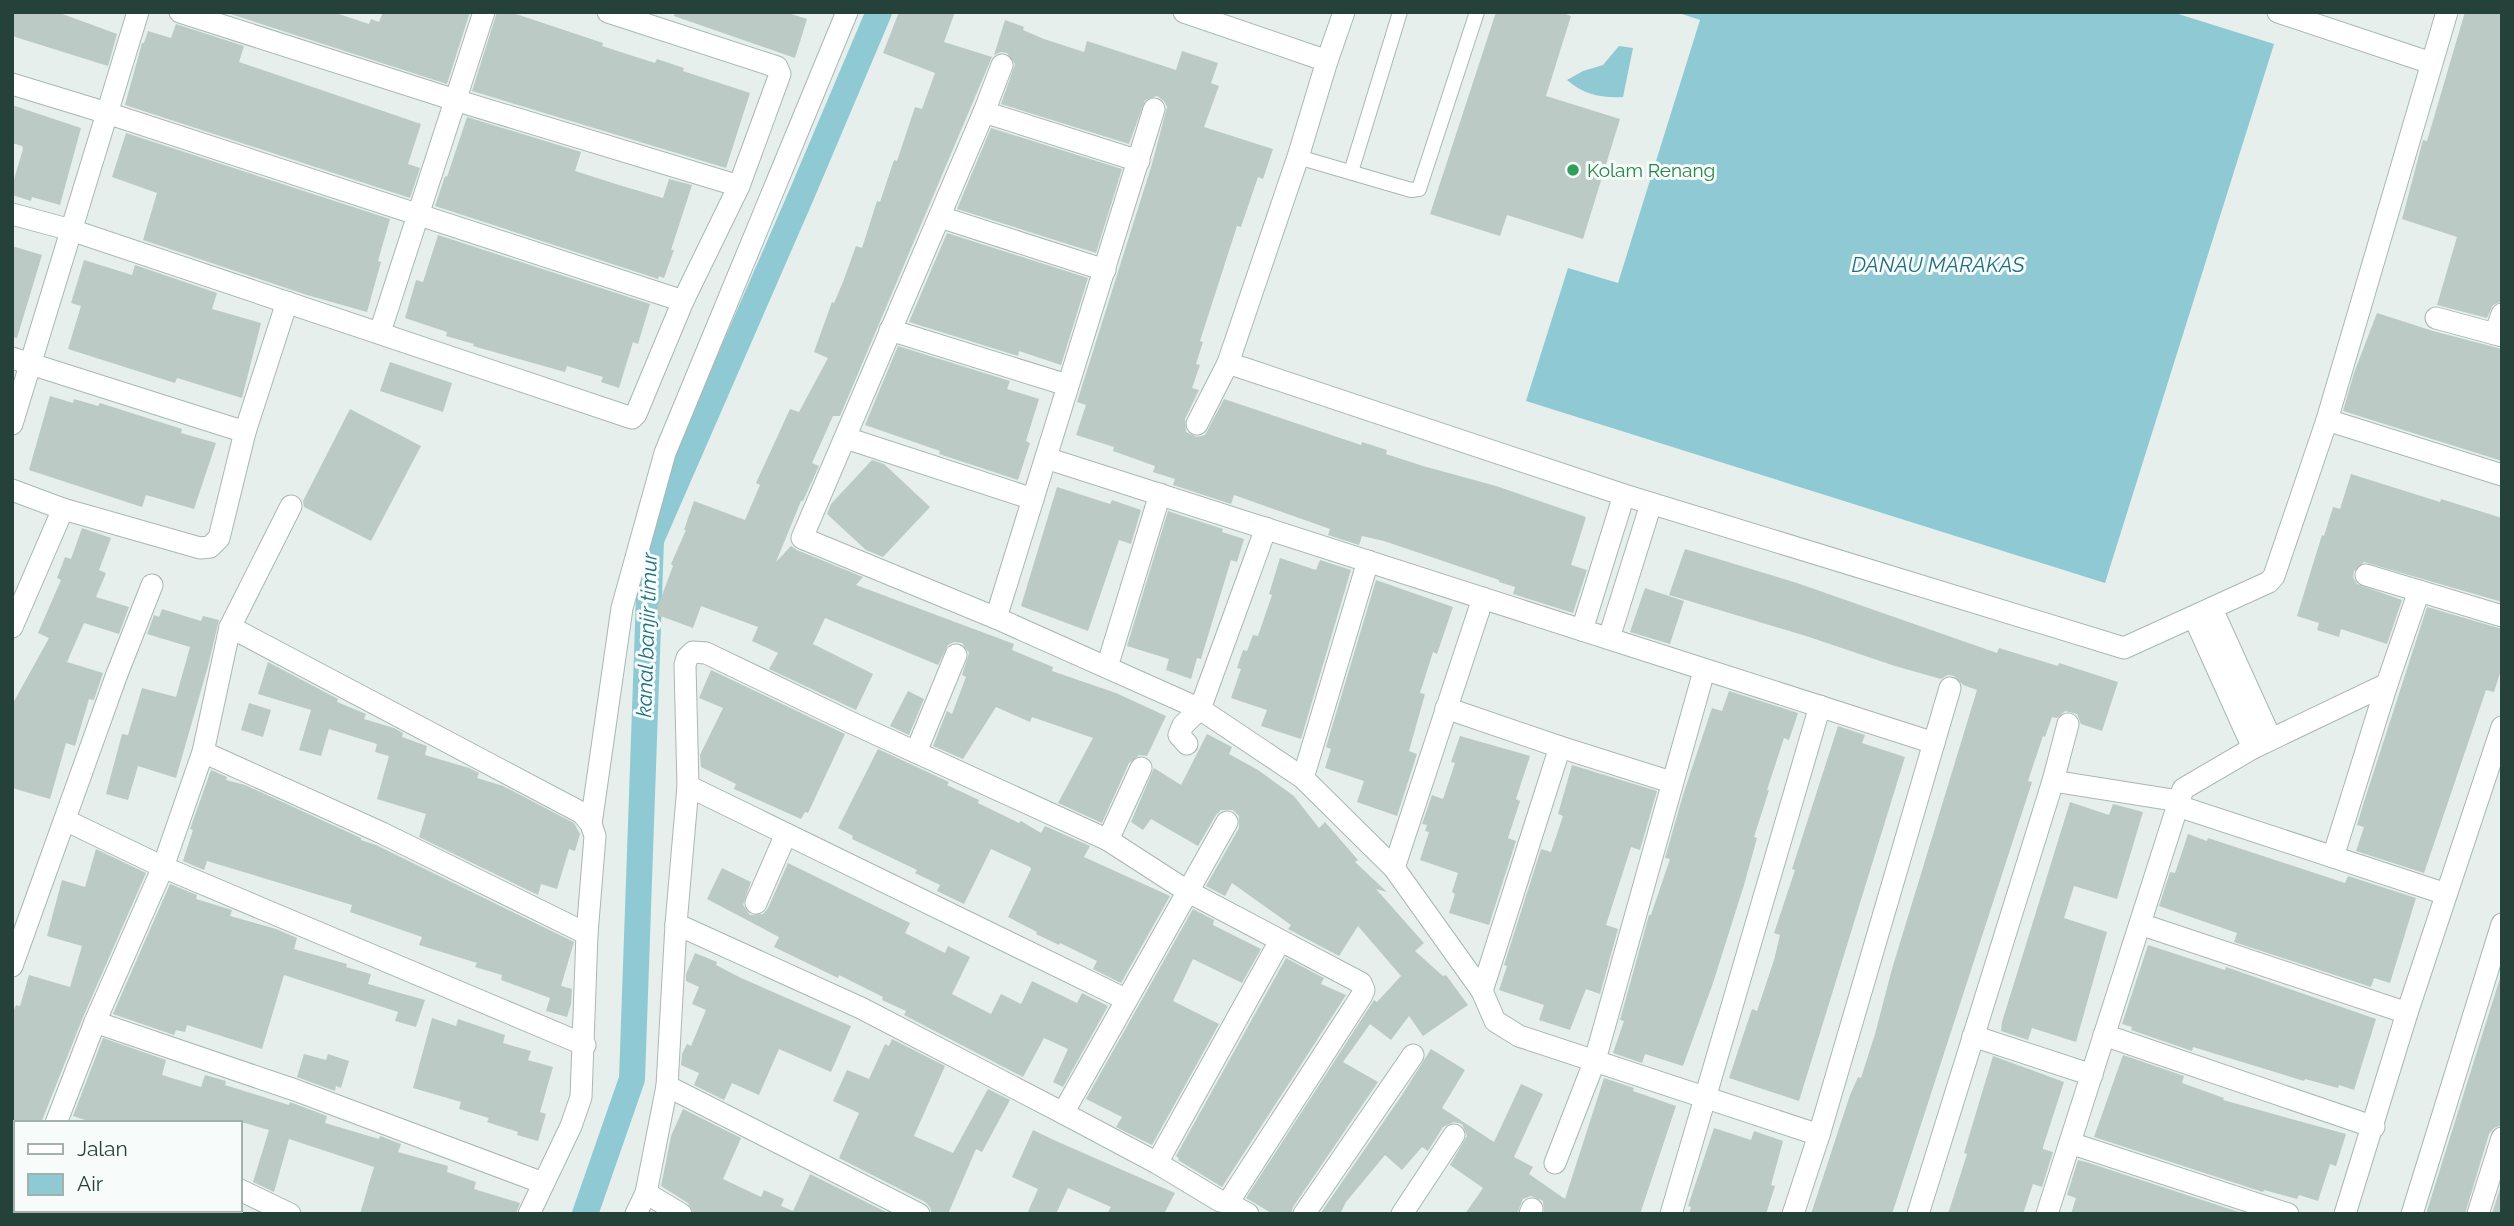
<svg xmlns="http://www.w3.org/2000/svg" width="2514" height="1226" font-family="Raleway,sans-serif">
  <style>
    .water { fill: #8ec9d4 }
    .lines { fill: none; stroke-linecap: round; stroke-linejoin: round }
    .canal { stroke: #8ec9d4; stroke-width: 26 }
    .building { fill: #bbcac4 }
    .lane-casing { stroke: #a8b8b2; stroke-width: 16 }
    .street-casing { stroke: #a8b8b2; stroke-width: 23 }
    .secondary-casing { stroke: #a4bbb3; stroke-width: 23 }
    .lane { stroke: #fff; stroke-width: 14 }
    .street { stroke: #fff; stroke-width: 21 }
    .secondary { stroke: #fff; stroke-width: 21 }
    .leisure-dot { fill: #2e9e5b; stroke: #f7fbf9; stroke-width: 2.5 }
    .labels { text-anchor: middle; stroke-width: 6; stroke-linejoin: round; paint-order: stroke }
    .leisure-label { font-size: 19px; fill: #27864d; stroke: #f7fbf9; text-anchor: start }
    .water-label { font-size: 21px; font-style: italic; fill: #1c6f80; stroke: #f7fbf9 }
  </style>
  <rect width="100%" height="100%" fill="#e6efeb"/>
  <g class="water">
    <path d="M1676,12H2172L2274,44L2105,583L1526,401L1568,268L1618,283L1700,20Z"/>
    <path d="M1619,46L1633,48L1623,97C1601,98 1584,95 1567,80L1583,71L1603,65Z"/>
  </g>
  <g class="lines">
    <path class="canal" d="M585,1214L632,1079L651,540L801,196L879,12"/>
  </g>
  <g class="building">
    <path d="M12,12H57L117,34L108,66L12,36Z"/>
    <path d="M224,12H333L369,24L371,19L379,22L383,12H470L447,84Z"/>
    <path d="M497,12H510L603,43L602,46L655,63L657,59L684,68L683,71L750,93L726,168L472,91Z"/>
    <path d="M675,12H785L807,19L795,58L674,16Z"/>
    <path d="M899,12H955L944,42L992,57L840,416H833L812,463L819,466L803,501H801L776,562L791,546L797,550L863,577L856,585L1014,644L1012,650L1053,667L1052,671L1116,693L1166,716L1147,756L1139,755L1129,763L1102,823L1058,803L1093,738L1032,717L1030,722L996,707L963,759L933,746L947,711L952,714L966,677L962,675L969,653L962,643L954,642L948,645L938,665L825,618L813,644L873,674L856,710L769,669L778,653L752,641L758,627L701,606L693,628L655,614L673,566L671,564L686,530H684L694,501L745,520L760,485L756,483L790,409L799,412L828,358L814,352L832,302L834,303L843,282L856,246L862,248L877,201L880,202L894,160L897,161L915,107L922,109L935,73L883,53Z"/>
    <path d="M1496,12H1560L1571,16L1546,96L1620,119L1583,239L1507,215L1500,236L1430,214Z"/>
    <path d="M2465,12H2502V301L2493,305L2487,318L2437,305L2457,237L2402,219L2423,140L2427,141Z"/>
    <path d="M1005,20L1024,27L1023,30L1044,39L1084,52L1087,41L1176,70L1182,51L1218,63L1211,83L1219,86L1204,127L1273,149L1263,179L1258,177L1241,227L1237,226L1200,341L1203,342L1196,364L1200,365L1192,388L1199,390L1185,419L1186,432L1197,437L1205,435L1224,399L1361,445L1362,442L1387,450L1386,454L1423,466L1496,486L1586,517L1571,565L1587,570L1573,613L1513,594L1515,587L1499,582V580L1384,541L1362,536L1359,545L1328,535L1330,529L1234,495L1231,504L1173,485L1175,479L1153,472L1155,466L1113,451L1114,447L1076,435L1086,405L1077,402L1152,164L1167,107L1164,101L1157,96L1145,100L1129,144L1001,104L1015,64L1007,53L1001,52L994,55Z"/>
    <path d="M176,24L244,46L239,62L421,124L408,164L420,168L410,198L125,105L142,43H144L148,31L171,38Z"/>
    <path d="M12,105L81,128L60,205L32,197L31,201L12,195V186L23,149L22,146L12,143Z"/>
    <path d="M467,117L581,152L575,171L619,185L663,198L669,179L692,185L671,250H674L664,278L659,276L658,279L435,206L445,176L447,177Z"/>
    <path d="M991,128L1122,169L1096,253L957,209Z"/>
    <path d="M126,133L390,219L378,261L381,262L367,312L307,295L143,240L157,193L112,177Z"/>
    <path d="M947,233L1088,278L1061,365L1019,351L1018,356L909,322Z"/>
    <path d="M438,235L650,304L638,344L633,342L619,388L601,382L603,377L567,366L565,372L473,346L474,344L446,336L447,332L405,318L416,280L423,282Z"/>
    <path d="M12,246L42,255L17,338L12,337Z"/>
    <path d="M84,260L132,275L135,265L217,293L212,309L261,323L242,398L177,378L175,383L68,349L81,306L71,303Z"/>
    <path d="M2377,313L2433,331L2502,349V461L2343,411L2354,373Z"/>
    <path d="M898,346L1010,381L1007,389L1039,399L1026,441L1030,443L1018,480L939,454L940,451L865,425Z"/>
    <path d="M390,362L452,383L443,412L380,391Z"/>
    <path d="M50,396L73,403L74,399L98,406L100,403L182,429L181,433L216,443L194,509L146,495L142,507L29,470Z"/>
    <path d="M350,409L421,446L371,541L304,507L303,501Z"/>
    <path d="M872,460L884,464L930,507L883,557L866,550L827,514L831,504Z"/>
    <path d="M2351,474L2440,502L2441,499L2502,518V602L2364,562L2354,571L2353,577L2357,584L2402,600L2387,644L2341,629L2339,637L2317,630L2319,623L2297,616L2322,535L2324,536L2333,507L2340,509Z"/>
    <path d="M1057,487L1110,504L1112,500L1141,510L1131,544L1119,540L1088,631L1021,606Z"/>
    <path d="M1168,511L1223,529L1222,532L1244,539L1237,562L1231,560L1201,659L1197,658L1191,679L1166,670L1169,659L1127,646Z"/>
    <path d="M82,528L111,538L99,570L106,573L96,597L129,607L119,634L84,623L67,662L103,673L94,700L89,699L75,746L66,743L50,799L12,788V705L49,638L38,633L61,580L57,578L65,557L71,559Z"/>
    <path d="M1685,549L1797,583L1997,653L1999,648L2058,666L2059,663L2118,682L2102,731L2081,724L2077,714L2065,711L2057,718L2052,717L2045,737L2043,736L2028,781L2032,782L2019,822L1892,1214H1811L1850,1095L1858,1077L1861,1078L1875,1034L1892,969L1977,690L1963,685L1954,676L1948,675L1941,679L1895,666L1806,636L1669,595Z"/>
    <path d="M1280,558L1316,570L1320,560L1351,570L1301,739L1261,726L1267,710L1231,698L1241,669L1237,668L1243,650L1247,651L1253,635L1258,636L1272,595L1269,594Z"/>
    <path d="M1376,580L1453,607L1437,654L1433,652L1420,693L1425,694L1409,751L1417,754L1397,816L1357,802L1364,781L1325,768L1331,749L1326,747Z"/>
    <path d="M1645,588L1684,601L1670,644L1630,632Z"/>
    <path d="M2427,607L2502,629V667L2494,692L2486,690L2424,873L2356,851L2364,827L2357,825L2363,805Z"/>
    <path d="M162,609L201,621L203,616L219,620L208,666L176,778L138,766L128,800L106,794L122,734L128,735L142,688L176,697L190,647L147,634L154,615L159,617Z"/>
    <path d="M268,662L338,699L337,702L366,714L364,719L394,728L403,733L402,737L427,746L425,755L469,768L479,773L477,778L503,786L574,823L580,834L575,851L569,849L557,889L541,884L538,895L419,837L426,814L377,799L389,756L375,752L377,744L329,729L321,756L299,750L311,710L258,694Z"/>
    <path d="M711,670L845,734L808,813L805,812L801,819L734,789L736,784L701,767L700,755L723,708L699,698Z"/>
    <path d="M908,691L924,699L909,735L890,726Z"/>
    <path d="M1729,691L1798,713L1789,740L1784,738L1767,790H1769L1754,837L1757,838L1744,885L1713,983L1683,1066L1645,1054L1642,1063L1613,1053L1624,1021L1620,1020L1649,915H1651L1670,859L1665,858L1683,795L1712,708L1722,711Z"/>
    <path d="M249,703L271,710L263,737L241,730Z"/>
    <path d="M1838,726L1865,735L1862,743L1905,757L1799,1101L1729,1078L1752,1009L1757,1011L1774,960L1780,935L1774,933L1795,870L1792,869Z"/>
    <path d="M1207,734L1232,747L1229,754L1258,770L1294,796L1319,828L1325,822L1358,860L1355,862L1387,892L1376,889L1424,943L1415,951L1443,976L1446,975L1468,1005L1423,1036L1409,1016L1391,1040L1370,1024L1343,1062L1378,1082L1293,1207L1291,1214H1273L1246,1198L1374,1000L1377,1002L1401,976L1358,926L1339,956L1288,929L1291,925L1232,883L1225,896L1206,886L1239,828V816L1233,810H1221L1216,815L1198,846L1151,819L1143,830L1131,822L1154,768L1181,785Z"/>
    <path d="M1460,736L1530,756L1516,799L1520,801L1508,838L1516,841L1489,925L1449,913L1455,894L1452,892L1458,873L1420,860L1429,832L1425,831L1427,825L1422,824L1432,795L1443,799L1455,763L1451,762Z"/>
    <path d="M878,749L949,782L947,785L979,800L978,803L1019,823L1021,821L1041,833L1045,826L1090,846L1084,857L1170,896L1121,983L1093,969L1097,961L1060,943L1059,945L1036,934L1037,932L1008,917L1031,869L1030,867L991,849L964,904L937,891L940,885L915,873L917,870L852,839L853,836L838,828Z"/>
    <path d="M1572,765L1657,791L1640,850L1631,847L1606,925L1618,929L1600,994L1586,989L1570,1030L1539,1020L1544,1005L1499,990L1507,966L1504,965L1541,849L1551,852L1563,816L1558,814Z"/>
    <path d="M211,770L227,777L226,780L245,785L361,838V840L376,845L574,942L561,986L572,989L571,1004L567,1017L546,1011L550,998L501,980L502,975L475,967L477,963L419,945L422,937L350,912L352,905L207,861L204,870L183,861L193,830L190,829Z"/>
    <path d="M2070,802L2109,815L2113,804L2143,812L2117,899L2074,886L2064,918L2107,932L2076,1042L2032,1028L2028,1040L2001,1031L2002,1022Z"/>
    <path d="M2188,834L2207,841L2208,838L2345,883L2348,876L2416,898L2390,983L2374,978L2371,987L2234,942L2237,933L2159,906L2170,872L2175,873Z"/>
    <path d="M96,849L146,873L83,1017L41,1123H12V1015L16,1005L20,1006L29,975L70,987L82,946L47,936L62,880L85,887Z"/>
    <path d="M788,863L910,923L905,933L945,953L948,946L970,957L952,994L991,1014L1001,994L1021,1004L1032,981L1077,1003L1082,993L1108,1006L1063,1087L1053,1082L1068,1049L1044,1038L1023,1077L904,1015L906,1011L882,1000L883,997L839,975L838,978L774,947L779,937L707,899L722,868L751,882L743,905L750,915L763,914L768,908Z"/>
    <path d="M170,884L197,895L196,899L232,910L230,916L276,929L297,938L294,949L347,964L346,967L371,974L368,984L425,1000L416,1027L395,1021L398,1012L284,975L262,1049L187,1025L185,1032L176,1030L174,1035L113,1014Z"/>
    <path d="M1193,909L1214,920L1213,925L1261,949L1242,983L1193,959L1173,1001L1219,1024L1152,1145L1116,1127L1122,1117L1086,1099Z"/>
    <path d="M2148,945L2225,970L2226,967L2376,1019L2354,1090L2339,1085L2338,1088L2305,1079L2304,1081L2193,1047L2192,1051L2131,1030L2132,1027L2122,1024Z"/>
    <path d="M695,953L717,962L716,965L741,978L851,1026L831,1072L779,1049L759,1095L732,1083L724,1100L694,1085L699,1073L681,1065L682,1054L687,1044L691,1046L706,1010L692,1004L699,987L686,981V974Z"/>
    <path d="M1286,958L1324,978L1321,984L1346,995L1222,1187L1178,1160L1179,1158L1176,1156Z"/>
    <path d="M2500,978H2502V1125L2494,1128L2489,1134L2465,1214H2426Z"/>
    <path d="M432,1018L456,1026L458,1019L505,1035L503,1043L531,1051L528,1060L553,1067L540,1112L546,1114L538,1141L517,1135L518,1132L487,1122L489,1118L459,1109L461,1102L413,1088Z"/>
    <path d="M103,1038L166,1060L162,1075L201,1087L205,1075L226,1081L225,1085L289,1105L290,1102L327,1116L325,1123L379,1139L380,1136L401,1144L398,1152L448,1166L447,1172L476,1182L474,1189L520,1203L516,1214H360L374,1167L289,1139L274,1192L253,1182L269,1130L245,1123H94L73,1116Z"/>
    <path d="M892,1039L945,1066L914,1136L953,1153L988,1089L1010,1100L982,1152L976,1149L948,1214H932L930,1207L925,1202L839,1158L859,1113L833,1101L847,1070L869,1079L885,1044L889,1046Z"/>
    <path d="M1431,1049L1465,1070L1442,1108L1494,1142L1521,1084L1543,1094L1514,1157L1533,1167L1529,1174L1565,1199L1604,1078L1634,1088L1633,1091L1676,1106L1640,1214H1544L1543,1201L1531,1196L1523,1199L1517,1214H1465L1483,1188L1450,1165L1467,1136L1462,1124L1454,1122L1443,1127L1428,1151L1422,1147L1402,1170L1385,1155L1346,1202L1340,1214H1320L1402,1095Z"/>
    <path d="M304,1054L326,1060L328,1054L349,1061L341,1088L336,1086L335,1091L297,1077Z"/>
    <path d="M2123,1055L2184,1076L2182,1083L2224,1098L2223,1100L2346,1134L2336,1166L2330,1164L2318,1201L2299,1195L2297,1199L2264,1190L2263,1192L2094,1137Z"/>
    <path d="M1993,1056L2064,1082L2043,1147V1149L2053,1152L2042,1187L2033,1184L2023,1214H1948L1967,1154L1964,1153Z"/>
    <path d="M683,1109L741,1138L723,1179L761,1197L764,1190L784,1199L781,1206L793,1211L810,1174L890,1214H694L688,1203L661,1186L671,1136Z"/>
    <path d="M1714,1128L1751,1140L1754,1131L1783,1141L1771,1185L1775,1186L1766,1214H1689L1691,1207L1688,1206Z"/>
    <path d="M1033,1130L1056,1141L1175,1193L1164,1214H1107L1111,1207L1068,1188L1056,1214H1027L1038,1189L1012,1177Z"/>
    <path d="M2078,1160L2086,1162L2245,1214H2071L2076,1198L2067,1195Z"/>
    <path d="M2502,1182V1214H2492Z"/>
  </g>
  <g class="lines">
    <g class="lane-casing">
      <g id="lane">
        <path d="M1298,157L1411,190L1419,189L1477,12"/>
        <path d="M1351,172L1400,12"/>
      </g>
    </g>
    <g class="street-casing">
      <g id="street">
        <path d="M180,12L455,100L739,186"/>
        <path d="M2278,12L2431,63"/>
        <path d="M1327,61L1298,157L1228,363L1624,495L2124,648L2269,582L2274,576L2327,420L2447,12"/>
        <path d="M1002,65L984,112L802,538L996,618L1200,709L1303,778L1394,868L1482,991L1495,1021L1519,1036L1819,1135"/>
        <path d="M12,84L107,113L683,301"/>
        <path d="M984,112L1139,161"/>
        <path d="M12,214L71,230L632,418L636,414L683,301L739,186L780,74L777,67L608,12"/>
        <path d="M940,217L1105,270"/>
        <path d="M2502,314L2495,334L2502,336"/>
        <path d="M2436,318L2495,334"/>
        <path d="M890,330L1067,385"/>
        <path d="M380,332L484,12"/>
        <path d="M12,358L245,432"/>
        <path d="M2327,420L2502,475"/>
        <path d="M12,424L138,12"/>
        <path d="M1197,424L1228,363"/>
        <path d="M846,438L1033,499"/>
        <path d="M1046,458L1934,743"/>
        <path d="M12,490L63,509L200,548L210,547L219,538L245,432L287,302"/>
        <path d="M291,506L230,627L582,813L591,824L595,836L587,934L581,1097L571,1126L529,1214"/>
        <path d="M2366,575L2502,616"/>
        <path d="M2212,609L2271,739"/>
        <path d="M2194,617L2253,748"/>
        <path d="M996,618L1154,109"/>
        <path d="M12,627L63,509"/>
        <path d="M1582,630L1624,495"/>
        <path d="M1609,638L1651,504"/>
        <path d="M1107,667L1160,494"/>
        <path d="M1446,708L1560,747L1671,782"/>
        <path d="M1187,744L1179,735L1183,725L1200,709L1266,528"/>
        <path d="M203,752L382,833L587,934"/>
        <path d="M916,752L956,655"/>
        <path d="M1303,778L1368,561"/>
        <path d="M2053,781L2179,801"/>
        <path d="M688,786L1125,999"/>
        <path d="M2178,806L2446,894"/>
        <path d="M65,820L163,867L585,1045"/>
        <path d="M591,824L622,608L665,453L847,12"/>
        <path d="M1108,840L1141,768"/>
        <path d="M2333,857L2387,684L2419,591"/>
        <path d="M1394,868L1483,598"/>
        <path d="M756,903L786,834"/>
        <path d="M676,924L861,1008L1063,1113L1157,1163L1220,1201L1226,1202L1248,1214"/>
        <path d="M2140,924L2407,1013"/>
        <path d="M12,966L117,674L152,585"/>
        <path d="M1482,991L1560,747"/>
        <path d="M95,1022L295,1090L543,1183"/>
        <path d="M2104,1035L2374,1127"/>
        <path d="M1973,1036L2092,1075"/>
        <path d="M667,1086L919,1214"/>
        <path d="M1063,1113L1227,822"/>
        <path d="M56,1123L95,1022L163,867L203,752L230,627"/>
        <path d="M2070,1143L2288,1214"/>
        <path d="M1157,1163L1280,941"/>
        <path d="M1555,1163L1595,1060L1704,671"/>
        <path d="M240,1190L290,1214"/>
        <path d="M646,1193L681,1214"/>
        <path d="M124,1210L132,1214"/>
        <path d="M636,1214L646,1193L667,1086L676,924L688,786L685,665L687,658L693,652L706,653L852,723L1108,840L1187,891L1361,983L1364,990L1362,995L1231,1198L1226,1202"/>
        <path d="M1304,1214L1413,1055"/>
        <path d="M1402,1214L1454,1135"/>
        <path d="M1530,1214L1532,1209"/>
        <path d="M1671,1214L1820,706"/>
        <path d="M1793,1214L1819,1135L1950,688"/>
        <path d="M1918,1214L2053,781L2068,724"/>
        <path d="M2047,1214L2183,789L2253,748L2387,684"/>
        <path d="M2345,1214L2407,1013L2502,727"/>
        <path d="M2412,1214L2502,924"/>
        <path d="M2478,1214L2502,1138"/>
      </g>
    </g>
    <g class="secondary-casing">
      <path id="secondary" d="M1184,12L1327,61L1344,12"/>
    </g>
    <use href="#lane" class="lane"/>
    <use href="#street" class="street"/>
    <use href="#secondary" class="secondary"/>
  </g>
  <circle class="leisure-dot" cx="1573" cy="170" r="7"/>
  <g class="labels">
    <g class="leisure-label">
      <text x="1587" y="177">Kolam Renang</text>
    </g>
    <g class="water-label">
      <text x="1938" y="272">DANAU MARAKAS</text>
      <text transform="translate(647 635) rotate(-88)" y="7">kanal banjir timur</text>
    </g>
  </g>
  <rect width="2514" height="1226" fill="none" stroke="#24423a" stroke-width="28"/>
  <rect x="14" y="1121" width="228" height="91" fill="#f7fbf9" stroke="#a3b1ad" stroke-width="2"/>
  <rect x="28" y="1144" width="35" height="10" fill="#ffffff" stroke="#a3b1ad" stroke-width="2"/>
  <text x="77" y="1156" font-size="21" fill="#24423a">Jalan</text>
  <rect x="28" y="1174" width="35" height="21" fill="#8ec9d4" stroke="#a3b1ad" stroke-width="2"/>
  <text x="77" y="1191" font-size="21" fill="#24423a">Air</text>
</svg>
